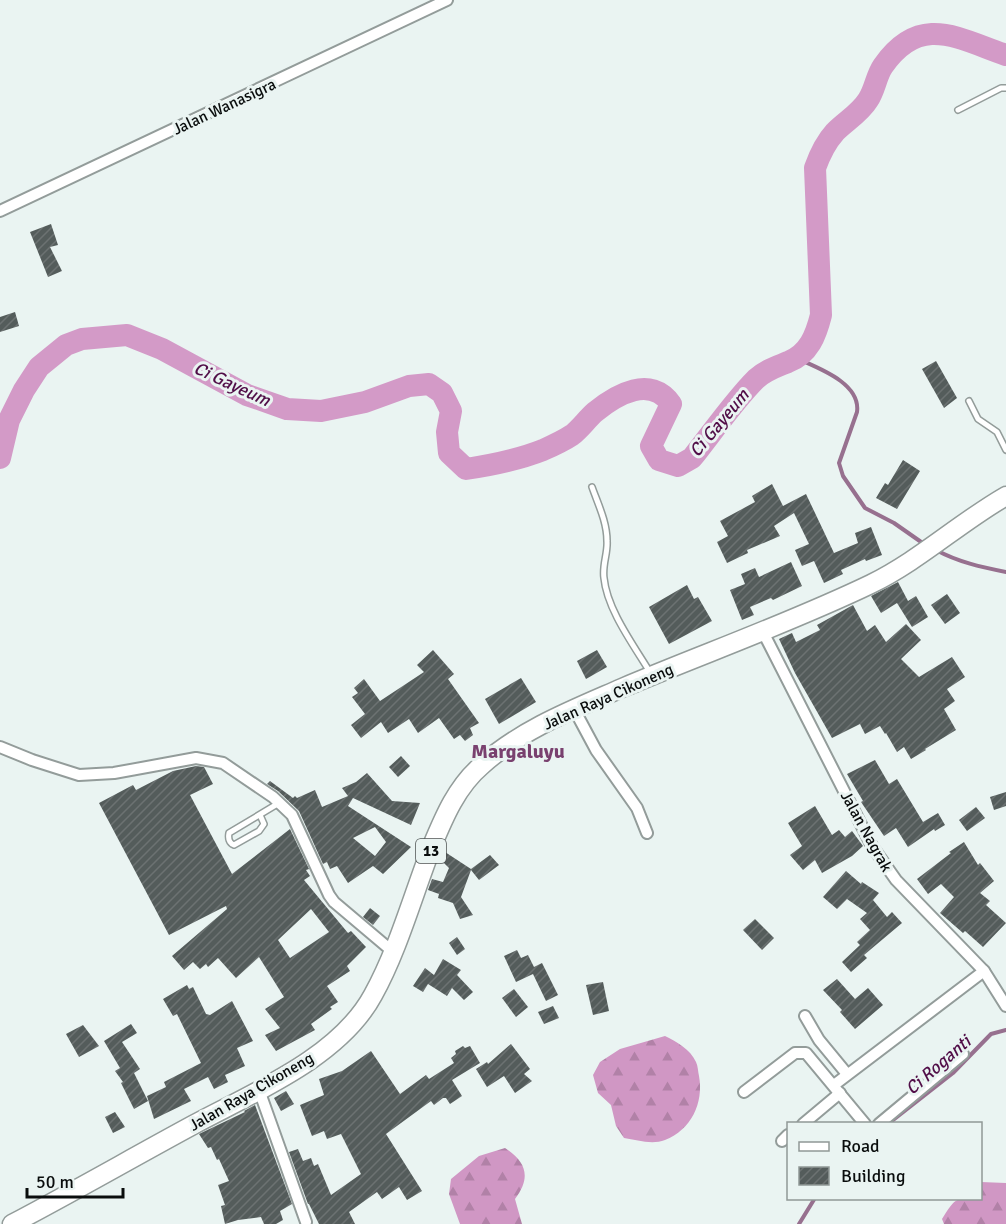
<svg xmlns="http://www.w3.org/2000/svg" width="1006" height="1224" font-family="Signika,sans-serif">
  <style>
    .forest { fill: url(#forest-firs) }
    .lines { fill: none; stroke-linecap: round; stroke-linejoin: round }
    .stream { stroke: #97708f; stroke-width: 4 }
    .river { stroke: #d39ac7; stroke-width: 22 }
    .building { fill: url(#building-hatch); fill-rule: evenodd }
    .service-casing { stroke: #939c9a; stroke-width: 8 }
    .minor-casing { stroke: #939c9a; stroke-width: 14 }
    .trunk-casing { stroke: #939c9a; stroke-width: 21 }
    .service { stroke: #fff; stroke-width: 5 }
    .minor { stroke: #fff; stroke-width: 10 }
    .trunk { stroke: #fff; stroke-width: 18 }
    .labels { text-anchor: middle; stroke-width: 6; stroke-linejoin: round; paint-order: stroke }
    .shield { fill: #eaf4f2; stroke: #4d5252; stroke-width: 1.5 }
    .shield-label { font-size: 15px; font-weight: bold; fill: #0a0d0d }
    .street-label { font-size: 16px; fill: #0a0d0d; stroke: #eaf4f2 }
    .water-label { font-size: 18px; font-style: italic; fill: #510e48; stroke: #eaf4f2 }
    .quarter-label { font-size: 20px; font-weight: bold; fill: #79416f; stroke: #eaf4f2 }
  </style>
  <defs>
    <pattern id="forest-firs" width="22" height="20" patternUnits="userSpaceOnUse" patternTransform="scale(1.5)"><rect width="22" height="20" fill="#d097c4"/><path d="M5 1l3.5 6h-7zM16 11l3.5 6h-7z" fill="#b181a7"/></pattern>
    <pattern id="building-hatch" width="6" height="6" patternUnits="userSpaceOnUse" patternTransform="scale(1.5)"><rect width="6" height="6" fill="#545c5b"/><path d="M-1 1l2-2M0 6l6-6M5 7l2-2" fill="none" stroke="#6c7272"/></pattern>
  </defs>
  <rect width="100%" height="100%" fill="#eaf4f2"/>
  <g class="forest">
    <path d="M665,1036C677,1042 690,1049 696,1062C698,1066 698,1072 699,1076C704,1103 691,1130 665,1140C652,1145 637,1140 624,1138L616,1126L611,1105L598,1093L593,1075L600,1062L620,1049Z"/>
    <path d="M505,1148C527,1162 531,1178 515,1199L522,1224H460L449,1194L451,1179L479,1156Z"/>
    <path d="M981,1182L1006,1183V1224H944L942,1219C956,1197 955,1198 980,1198Z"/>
  </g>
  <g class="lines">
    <g class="stream">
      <path d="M796,358C818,368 861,383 857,412L839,463L843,476L865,508L894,523L924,544"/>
      <path d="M936,550C958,562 981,567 1006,572"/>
      <path d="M888,1124L953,1073L991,1034L1006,1030"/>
      <path d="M799,1224L815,1198"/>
    </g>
    <path class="river" d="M0,458L9,420L24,390L39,367L66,345L82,339L127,335L162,349L247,395L287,409L321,411L365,402L409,386L429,384L442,393L451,411L447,432L449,453L466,469C492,465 518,460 543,450C552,446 563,441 572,435C580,429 587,419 595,412C617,394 651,375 671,404L651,446L659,460L678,466L692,458C712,433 734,401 756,379C766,370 776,367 788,362C809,354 816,335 821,315L815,168C820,154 825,143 835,132C846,121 860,113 868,100C875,90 876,76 883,66C920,13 957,38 1006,55"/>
  </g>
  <g class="building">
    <path d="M51,224L58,245L50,247L62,271L48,277L30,232Z"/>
    <path d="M15,312L19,326L0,332V317Z"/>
    <path d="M936,361L957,398L944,408L922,369Z"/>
    <path d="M903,460L920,471L897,509L876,498L885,483L888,485Z"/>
    <path d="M772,484L783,506L806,494L834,553L858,543L855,533L871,527L882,555L866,561L865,559L841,570L843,574L824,583L814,561L802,566L795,550L809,544L794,513L774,526L780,536L747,550L748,553L727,563L717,542L728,536L720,521L755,502L752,496Z"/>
    <path d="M791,562L802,586L773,600L771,598L750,607L754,615L742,620L730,590L745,584L741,574L755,568L759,577Z"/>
    <path d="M898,582L908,601L916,596L928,617L912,627L897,603L881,613L871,596Z"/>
    <path d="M687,585L694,599L698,597L712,621L669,644L649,607Z"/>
    <path d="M947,594L960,613L945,624L931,605Z"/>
    <path d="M853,605L867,631L875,625L886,642L906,624L921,640L901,659L919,677L952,657L965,677L947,689L955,701L944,709L956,730L925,749L926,750L911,759L904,747L897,752L886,733L885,734L880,726L865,734L860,724L832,738L795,673L779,639L792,633L796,642L820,630L817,625Z"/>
    <path d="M433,650L454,674L448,679L479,723L470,728L473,735L465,741L460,735L454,739L439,718L418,733L409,719L388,733L381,722L361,738L351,725L365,714L352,697L358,693L354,688L364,679L380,701L424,672L417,665Z"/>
    <path d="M597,650L607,667L586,679L577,661Z"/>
    <path d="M521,678L536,702L499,724L485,699Z"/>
    <path d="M401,756L410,766L398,777L389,767Z"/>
    <path d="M875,760L889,784L897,779L923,822L938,813L945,825L935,831L934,829L908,847L896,828L884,836L861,802L863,801L847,774Z"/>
    <path d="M196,766L204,767L213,784L190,795L232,874L290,829L309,869L306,870L310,876L304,880L348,933L351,931L366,947L347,966L350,971L327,986L338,1002L330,1007L332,1009L311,1024L315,1030L276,1051L265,1035L280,1028L265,1009L284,997L259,957L236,978L218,958L208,967L206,964L200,969L193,962L184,970L172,956L227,909L226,906L169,935L99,803L133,785L136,790L173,771ZM311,909L329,932L290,958L278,940Z"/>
    <path d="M367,773L392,801L420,803L411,825L353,798L348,806L411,847L383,874L373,866L348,883L337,866L330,869L327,862L323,864L299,811L278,791L267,784L270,781L293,798L295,796L297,798L315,790L322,807L348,796L342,788L356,782ZM375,827L386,842L375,856L353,838Z"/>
    <path d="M1006,792V806L994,810L990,797Z"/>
    <path d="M815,806L832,835L839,830L845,837L852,831L863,846L852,856L822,873L815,860L803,870L790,855L802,846L788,823Z"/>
    <path d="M976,807L985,818L967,831L959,820Z"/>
    <path d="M964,842L978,865L980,863L994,881L980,893L990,901L986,905L1006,923L983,947L965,931L963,933L940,913L954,897L941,884L928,894L917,879L951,853L949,852Z"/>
    <path d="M445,852L471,869L490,855L499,865L479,880L471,870L461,897L473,915L460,919L453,903L438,898L439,894L428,890L432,879L443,882L449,868L439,858Z"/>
    <path d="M846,871L861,884L862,882L879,893L873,900L887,917L892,912L902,923L864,955L867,958L851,972L842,962L860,945L857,942L870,930L860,919L867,913L847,899L837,909L823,897Z"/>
    <path d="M370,908L380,916L373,925L363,917Z"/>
    <path d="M755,919L774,938L762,950L743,930Z"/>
    <path d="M457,937L465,949L457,955L449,943Z"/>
    <path d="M517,950L521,958L528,955L534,967L542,963L558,995L546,1001L533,974L516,982L504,956Z"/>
    <path d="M443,959L461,970L457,975L473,992L464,1000L452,988L447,996L428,984L423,992L413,986L425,968L434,975Z"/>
    <path d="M837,979L855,999L868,988L883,1005L855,1029L840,1012L842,1010L823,990Z"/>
    <path d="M603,982L609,1011L593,1015L586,985Z"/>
    <path d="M187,985L189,989L193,987L206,1014L210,1015L232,1001L253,1041L237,1048L245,1066L225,1075L228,1082L214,1089L208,1077L184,1089L191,1101L154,1119L147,1096L166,1087L164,1082L201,1063L177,1014L173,1016L163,999Z"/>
    <path d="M514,989L528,1007L516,1017L502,998Z"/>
    <path d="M553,1006L559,1018L544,1024L538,1012Z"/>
    <path d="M131,1024L137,1033L122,1042L140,1069L134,1073L148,1101L134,1109L121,1083L123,1082L115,1071L120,1068L104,1041Z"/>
    <path d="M83,1025L99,1046L79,1057L66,1034Z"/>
    <path d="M511,1044L530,1069L524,1074L532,1081L515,1093L504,1076L487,1087L476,1069L487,1062L488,1064Z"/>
    <path d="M463,1046L465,1048L470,1046L480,1063L452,1080L462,1096L450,1104L446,1098H443L434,1105L431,1101L386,1134L422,1191L407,1200L399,1187L382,1199L377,1192L349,1212L355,1224H319L309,1204H308L289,1152L298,1149L303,1161L311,1158L314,1166L318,1164L331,1195L361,1174L341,1134L327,1139L324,1131L312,1136L300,1105L324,1095L319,1079L342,1071L371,1051L400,1094L426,1075L429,1079L454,1063L451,1058L456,1054L455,1051Z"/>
    <path d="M286,1091L294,1104L281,1111L274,1098Z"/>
    <path d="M255,1105L292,1204L280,1211L283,1220L276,1224H264L261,1217L238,1220L225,1224L221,1206L225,1205L218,1185L229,1181L219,1159L217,1160L211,1147L208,1148L199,1134L245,1112L244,1111Z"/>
    <path d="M115,1112L125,1127L113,1133L105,1117Z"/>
  </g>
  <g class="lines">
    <g class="service-casing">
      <g id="service">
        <path d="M958,110L1001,88H1006"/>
        <path d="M969,401L978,419L997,432L1006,450"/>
        <path d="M592,487C598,504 607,522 607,541C608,553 602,565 604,578C607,610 635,647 651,674"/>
        <path d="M260,815L264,824L259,831L234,845C229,843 228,838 229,833L279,803"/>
      </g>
    </g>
    <g class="minor-casing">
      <g id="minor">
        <path d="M0,211L447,0"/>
        <path d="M763,632L872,846L896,880L984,971L1006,1006"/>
        <path d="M574,709L596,750L637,808L647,833"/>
        <path d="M0,747L32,760L79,775L114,773L196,758L223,763L273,797L292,815L329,895L334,902L392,951"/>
        <path d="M805,1016L819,1040L847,1074"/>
        <path d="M834,1085L984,971"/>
        <path d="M259,1090L306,1222"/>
        <path d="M744,1092L795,1053H806L865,1124"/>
        <path d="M803,1124L840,1093"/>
        <path d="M879,1124L963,1054"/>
        <path d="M782,1141L788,1135"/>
      </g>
    </g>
    <g class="trunk-casing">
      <path id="trunk" d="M12,1224C73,1192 132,1158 193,1125C252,1093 339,1058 373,995C398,950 413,895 432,846C444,817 457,786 482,765C522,729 574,709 622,688C705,653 790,623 871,584C920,560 959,523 1006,496"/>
    </g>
    <use href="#service" class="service"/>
    <use href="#minor" class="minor"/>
    <use href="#trunk" class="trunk"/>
  </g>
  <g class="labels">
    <rect class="shield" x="416" y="839" width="30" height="24" rx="4.5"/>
    <g class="shield-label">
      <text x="431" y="856">13</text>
    </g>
    <g class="street-label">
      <text transform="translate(224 106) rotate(-25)" y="6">Jalan Wanasigra</text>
      <text transform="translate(608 696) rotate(-24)" y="6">Jalan Raya Cikoneng</text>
      <text transform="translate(867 831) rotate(61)" y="6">Jalan Nagrak</text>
      <text transform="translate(251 1091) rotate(-30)" y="6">Jalan Raya Cikoneng</text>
    </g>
    <g class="water-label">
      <text transform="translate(232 384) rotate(25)" y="6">Ci Gayeum</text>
      <text transform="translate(719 423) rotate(-50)" y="6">Ci Gayeum</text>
      <text transform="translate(938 1065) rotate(-41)" y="6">Ci Roganti</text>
    </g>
    <g class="quarter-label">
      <text x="518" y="758">Margaluyu</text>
    </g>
  </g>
  <rect x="787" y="1122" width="195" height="78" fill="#eaf4f2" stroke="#909896" stroke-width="1.5"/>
  <rect x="799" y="1142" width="30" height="9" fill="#ffffff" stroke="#909896" stroke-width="1.5"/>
  <text x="841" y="1152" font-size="18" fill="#0a0d0d">Road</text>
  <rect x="799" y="1167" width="30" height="18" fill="url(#building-hatch)" stroke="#909896" stroke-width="1.5"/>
  <text x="841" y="1182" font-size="18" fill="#0a0d0d">Building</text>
  <path d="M27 1188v9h96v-9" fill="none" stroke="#0a0d0d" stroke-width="3"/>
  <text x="36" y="1188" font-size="18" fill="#0a0d0d" stroke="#eaf4f2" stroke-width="4.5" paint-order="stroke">50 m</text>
</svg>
